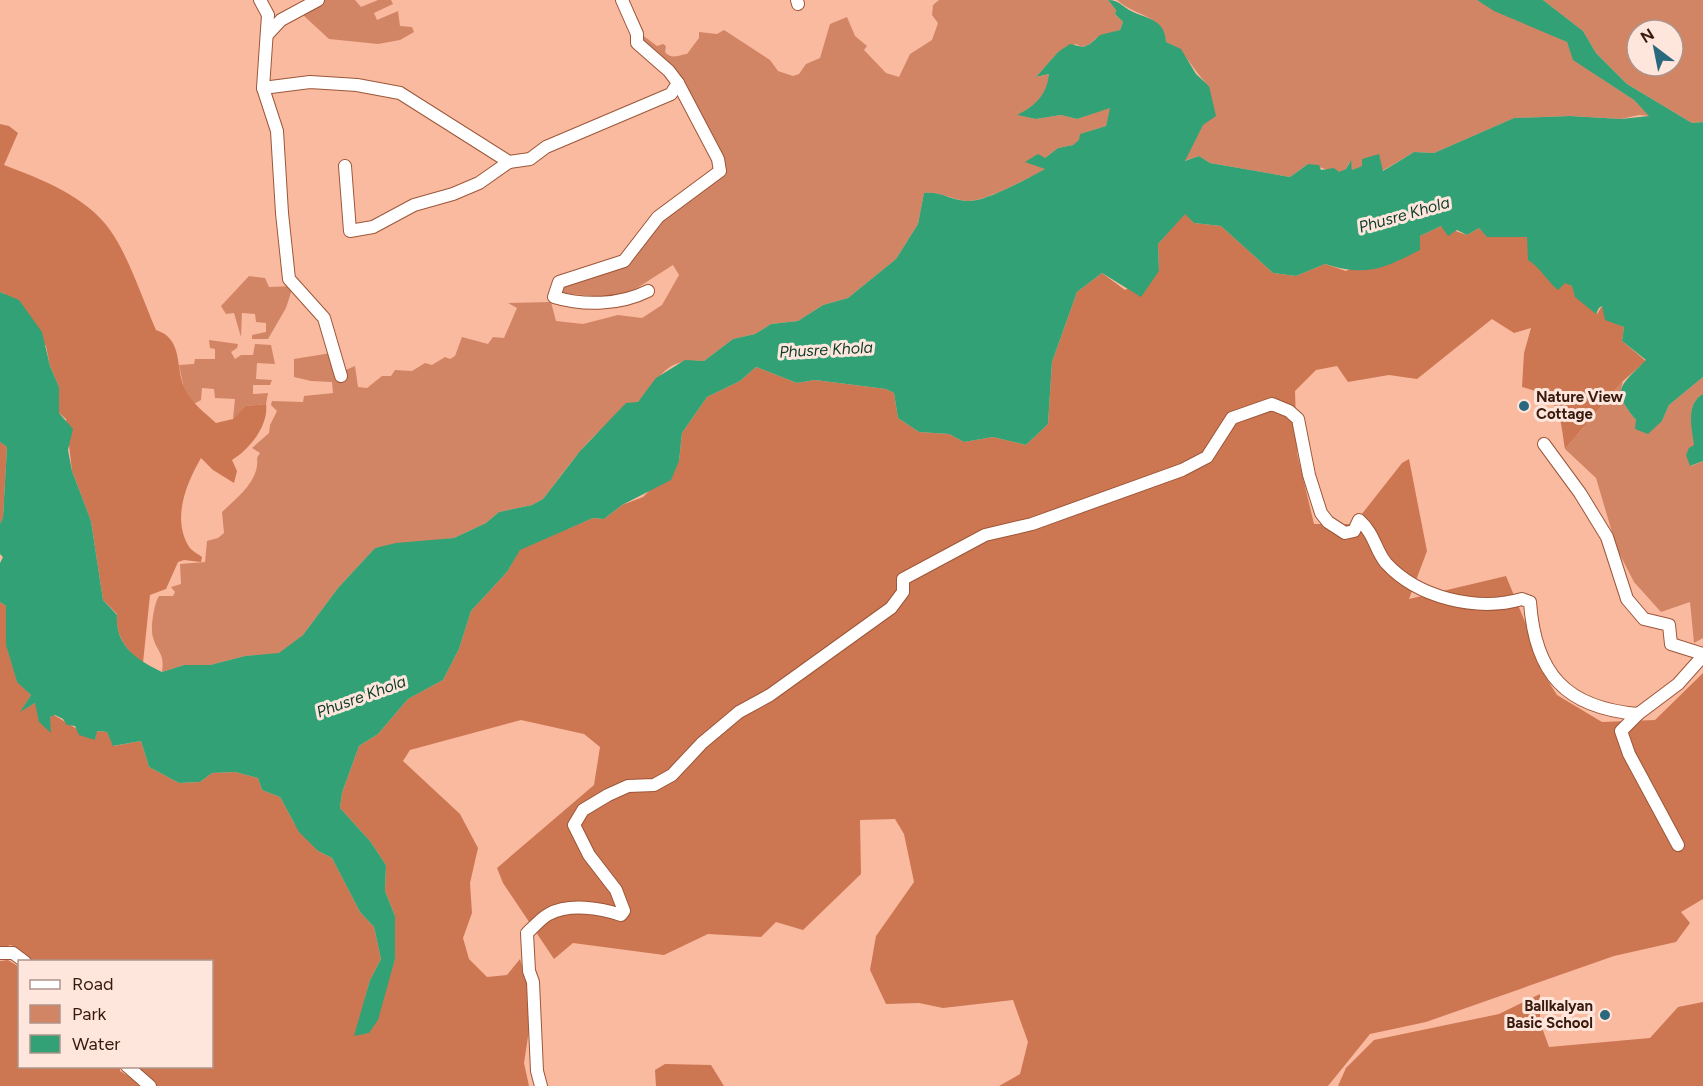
<svg xmlns="http://www.w3.org/2000/svg" width="1703" height="1086" font-family="Figtree,sans-serif">
  <style>
    .green { fill: #d18565; fill-rule: evenodd }
    .forest { fill: #cc7752 }
    .water { fill: #32a176 }
    .lines { fill: none; stroke-linecap: round; stroke-linejoin: round }
    .minor-casing { stroke: #9d5638; stroke-width: 14 }
    .minor { stroke: #fff; stroke-width: 12 }
    .poi-dot { fill: #29687d; stroke: #ffe6dc; stroke-width: 2 }
    .labels { text-anchor: middle; stroke-width: 6; stroke-linejoin: round; paint-order: stroke }
    .poi-label { font-size: 15px; font-weight: bold; fill: #381a0e; stroke: #ffe6dc; text-anchor: start }
    .water-label { font-size: 16px; font-style: italic; fill: #0c3b29; stroke: #ffe6dc }
  </style>
  <rect width="100%" height="100%" fill="#fabaa0"/>
  <g class="green">
    <path d="M322,0H355L361,7L378,0H391L393,4L374,13L377,20L398,11L400,26L412,27L414,32L400,40L378,44L329,39L303,15Z"/>
    <path d="M939,0H1108L1116,10L1115,14L1123,22L1120,30L1096,38L1090,44L1082,47L1076,44L1058,52L1036,77L1050,74C1047,95 1036,105 1018,115L1036,119L1061,115L1077,119L1111,107L1106,126L1081,134L1080,140L1073,145L1058,148L1045,158L1046,169C1031,177 984,202 968,201C952,200 940,191 924,193L918,224L896,259L848,298L823,305L798,321L771,324L755,334L733,339L704,361C661,358 662,379 637,403C623,415 606,424 593,437C574,456 559,479 543,499L532,505L499,512L486,523L454,538L375,548L338,588L303,635L279,654L245,656L210,665H184L162,672C165,652 157,653 153,637C150,629 154,603 159,596H173L175,592L171,587L181,584L180,564L205,562L207,541L218,538L224,533L222,512C237,498 260,480 257,458L260,453L252,448L269,433L270,425L277,411L271,405L272,401L303,402L304,396L333,393L332,382L311,381L294,377V359L331,353L343,371L355,366L358,387L367,388L382,376H391L395,370L412,371L425,363L432,365L445,357L450,359L455,356L462,337L488,344L493,337L504,338L517,308L508,303L551,302L556,321L583,324L618,315L642,318L662,305L679,275L673,265L637,288L615,298L561,293L567,282L625,262L664,214L724,174C717,157 712,139 704,123C685,86 641,58 636,15L644,32L641,34L657,46L663,44L666,46L665,52C672,60 678,55 687,54L699,38V32L717,34L724,30L770,60L778,71L793,76L799,74L806,64L820,58L830,24L847,17L855,36L867,46L864,50L886,73L899,77L910,54L932,40L938,23L932,15L933,5Z"/>
    <path d="M1117,0H1477L1567,42L1574,60L1634,100L1650,116L1639,115L1621,119L1570,116L1514,118L1434,153L1414,152L1382,171L1363,166L1352,170L1350,161L1346,169L1339,173L1308,164L1290,177L1210,163L1199,156L1184,161L1203,124L1209,86C1192,70 1188,52 1166,42C1164,15 1134,16 1117,0Z"/>
    <path d="M1543,0H1703V122L1692,123L1627,84L1596,53L1583,31ZM1637,30H1673V66H1637Z"/>
    <path d="M249,276L265,278L269,287L293,286L286,308L268,339H252V335L266,332V323L256,322L255,314L242,313L241,337L234,313L226,314L221,306Z"/>
    <path d="M209,340L238,344L237,348L231,352L235,359L241,355H253L255,344L271,345L275,364L257,363L256,379L272,380L270,385H253V394L268,393L266,404L245,406L233,419L235,399L215,398L214,389L202,388L201,400L194,404L184,389L179,365L194,364L195,359H215V349L210,348Z"/>
    <path d="M1703,377V394C1683,406 1695,428 1694,447C1694,453 1692,460 1691,466L1703,461V638L1694,643L1690,602L1661,612L1634,582L1617,549L1596,478L1565,449L1623,381C1618,399 1625,407 1636,420L1662,421L1669,405Z"/>
  </g>
  <g class="forest">
    <path d="M0,124L9,126L18,133L4,165C41,179 86,196 110,230C128,255 143,300 156,330C185,339 174,370 186,391C193,404 205,413 216,423L233,419L245,406L266,404C269,425 250,449 232,460L237,471L234,483L213,470L201,458C187,482 172,517 188,545C190,550 198,554 202,557L201,562L184,560L178,562L166,589L150,595L143,663C126,651 115,635 117,614L103,600L91,521L72,471L66,419L59,413V387L50,366L46,346L5,294L0,292Z"/>
    <path d="M1185,213L1194,223L1221,226L1273,273L1296,276L1325,264L1346,271L1441,226L1467,235L1479,228L1488,237H1527L1538,266L1572,286L1597,314L1602,306L1608,320L1624,327L1622,341L1646,361L1623,381L1565,449C1559,413 1562,398 1522,387L1524,353L1531,328L1514,333L1492,319L1417,379L1389,375L1348,382L1337,366L1316,370L1295,391L1297,453L1314,524H1354L1402,463L1409,459L1427,551L1409,599L1506,576L1530,634L1540,668L1557,695L1602,722L1655,720L1703,673V899L1681,912L1690,923L1676,942L1614,956L1426,1022L1370,1034L1328,1086H999L1020,1074L1028,1042L1013,1000L943,1008L919,1003L886,1004L870,970L876,936L914,882L904,834L895,819L860,820L861,874L803,930L776,922L761,937L708,934L664,955L573,943L554,959L503,883L497,868L594,785L600,747L584,734L521,720L410,750L403,761L460,814L478,848L470,883L472,913L463,938L469,959L487,977L507,975L520,959L533,1004L524,1063L529,1086H157L134,1067L212,1066V962L33,961L11,945L0,948V602L6,606V644L17,681L31,695L21,711L35,703L50,732V717L54,715L95,740L96,731L107,732L114,746L141,741L149,767L179,783L200,782L212,773L235,772L258,778L262,790L280,797L294,823L318,851L332,858L360,912L374,927L381,959L370,980L355,1036L385,988L395,959V916L385,891L386,865L370,841L340,808L342,793L359,746L378,734L408,699L443,680L459,649L471,611L507,572L520,549L593,518L604,519L622,505L643,497L679,461L682,433L707,397L740,381L756,367L797,383L815,380L886,389L894,393L898,418L919,432L949,434L964,442L993,437L1026,445L1048,424L1052,362L1077,292L1102,273L1125,290L1159,271L1158,244Z"/>
    <path d="M0,442L7,447L3,517L0,524Z"/>
    <path d="M8,960L19,967L20,1066L120,1067V1071L144,1086H0V961Z"/>
    <path d="M1540,994V1022L1549,1047L1650,1038L1678,1007L1703,1002V1086H1338L1346,1068L1374,1040L1499,1014Z"/>
    <path d="M665,1064L711,1065L724,1086H656L655,1070Z"/>
  </g>
  <g class="water">
    <path d="M1108,0C1120,0 1122,7 1133,12C1149,19 1165,20 1166,42L1181,49L1196,74L1209,86L1216,116L1203,125L1185,161L1199,156L1210,163L1290,177L1308,164L1319,165L1321,170L1334,168L1339,172L1346,169L1351,160L1352,170L1362,166V159L1379,154L1383,171L1414,152L1434,153L1514,118L1570,116L1621,119L1649,116L1634,100L1573,60L1567,42L1494,11L1477,0H1543L1583,31L1596,53L1627,84L1692,123L1703,122V377L1669,405L1662,421L1648,434L1635,429L1636,420C1609,389 1622,385 1646,360L1622,341L1624,327L1605,320L1602,306L1599,308L1596,314L1575,297L1572,286L1565,283L1558,290C1546,280 1540,267 1528,260L1527,237H1487L1479,228L1467,235L1457,230L1448,236L1441,226L1420,236V250C1383,269 1366,277 1325,264L1296,276L1273,273L1221,226L1194,223L1185,214L1158,244L1159,271L1141,297L1102,273L1077,292L1052,362L1048,424L1026,445L993,437L964,442L949,434L919,432L898,418L894,393L886,389L815,380L797,383L756,367L740,381L707,397L682,433L679,461L671,480L622,505L604,519L593,518L520,550L507,572L471,611L459,649L443,680L408,699L378,734L359,746L342,793L340,808L370,841L386,865L385,891L395,916V959L378,1020L369,1033L354,1036L370,980L381,959L374,927L360,912L332,858L318,851L299,832L280,797L262,790L258,778L235,772L212,773L200,782L179,783L149,767L141,741L113,746L107,732L97,731L95,740L79,735L75,726L67,725L63,719L55,715L50,717L51,733L39,722L35,703L20,712L31,695L17,682L6,645V606L0,602V563L3,557L0,554V524L3,517L7,447L0,442V292L19,300L42,332L50,366L59,387V413L73,429L68,450L72,471L91,521L103,600L117,615C115,646 137,660 162,672L184,665H210L245,656L279,653L303,635L338,588L375,548L396,543L454,538L486,523L499,512L532,505L543,499L580,451L626,403L638,402L656,378L685,360L704,361L733,339L755,334L771,324L798,321L823,305L848,298L896,259L918,224L924,193C942,191 951,201 970,201C986,201 1029,178 1045,169L1025,162L1038,154L1045,158L1058,148L1073,145L1079,140L1080,134L1106,126L1110,108L1077,119L1061,115L1036,119L1017,115C1035,106 1047,95 1049,74L1036,77L1058,52L1070,44L1083,47L1090,44L1100,35L1120,30L1123,22L1115,14L1116,10Z"/>
    <path d="M1703,394V461L1690,466L1686,455L1689,448L1694,445C1692,428 1685,404 1703,394Z"/>
  </g>
  <g class="lines">
    <g class="minor-casing">
      <g id="minor">
        <path d="M260,0L268,15L263,88L277,131L282,213L289,279L324,318L341,376"/>
        <path d="M797,0L798,4"/>
        <path d="M267,35L281,20L318,0"/>
        <path d="M263,88L310,82L357,85L400,93L509,162L530,159L546,147L671,94L678,83L669,71L637,43V34L622,0"/>
        <path d="M345,166L350,231L373,227L414,205L453,194L479,183L509,162"/>
        <path d="M648,291C620,305 584,306 554,297L559,282L624,261L658,217L720,171L718,159L678,83"/>
        <path d="M1544,444L1580,493L1607,537L1627,599L1644,619L1669,625L1671,644L1703,654"/>
        <path d="M1638,714L1621,731L1629,754L1678,845"/>
        <path d="M0,953H13L25,962"/>
        <path d="M127,1066L150,1086"/>
        <path d="M541,1086L537,1071L533,982L529,971L527,933C534,927 541,918 549,914C569,903 601,908 621,915L624,911L616,890L589,855L574,825L583,810L608,795L628,786L654,785L672,775L702,743L739,712L770,695L891,608L903,592V579L985,535L1032,524L1182,470L1207,457L1232,418L1272,404L1289,411L1298,419L1309,475L1321,513L1328,522L1345,533L1354,531L1359,520C1375,534 1375,550 1386,563C1418,598 1477,612 1522,599L1530,602C1535,674 1566,708 1638,714L1678,684L1703,656"/>
      </g>
    </g>
    <use href="#minor" class="minor"/>
  </g>
  <g class="poi-dot">
    <circle cx="1524" cy="406" r="6"/>
    <circle cx="1605" cy="1015" r="6"/>
  </g>
  <g class="labels">
    <g class="poi-label">
      <text x="1536" y="402">Nature View<tspan x="1536" dy="17">Cottage</tspan></text>
      <text x="1593" y="1011" text-anchor="end">Ballkalyan<tspan x="1593" dy="17">Basic School</tspan></text>
    </g>
    <g class="water-label">
      <text transform="translate(1404 214) rotate(-16)" y="6">Phusre Khola</text>
      <text transform="translate(826 349) rotate(-3)" y="6">Phusre Khola</text>
      <text transform="translate(361 696) rotate(-20)" y="6">Phusre Khola</text>
    </g>
  </g>
  <rect x="18" y="960" width="195" height="108" fill="#ffe6dc" stroke="#af948a" stroke-width="1.5"/>
  <rect x="30" y="980" width="30" height="9" fill="#ffffff" stroke="#af948a" stroke-width="1.5"/>
  <text x="72" y="990" font-size="18" fill="#381a0e">Road</text>
  <rect x="30" y="1005" width="30" height="18" fill="#d18565" stroke="#af948a" stroke-width="1.5"/>
  <text x="72" y="1020" font-size="18" fill="#381a0e">Park</text>
  <rect x="30" y="1035" width="30" height="18" fill="#32a176" stroke="#af948a" stroke-width="1.5"/>
  <text x="72" y="1050" font-size="18" fill="#381a0e">Water</text>
  <g transform="translate(1655 48) rotate(328)"><circle r="28" fill="#ffe6dc" stroke="#af948a" stroke-width="1.5"/>
  <path d="M0-4.5L10 22L0 15L-10 22Z" fill="#29687d"/>
  <text y="-9" font-size="16" font-weight="bold" text-anchor="middle" fill="#381a0e">N</text>
  </g>
</svg>
